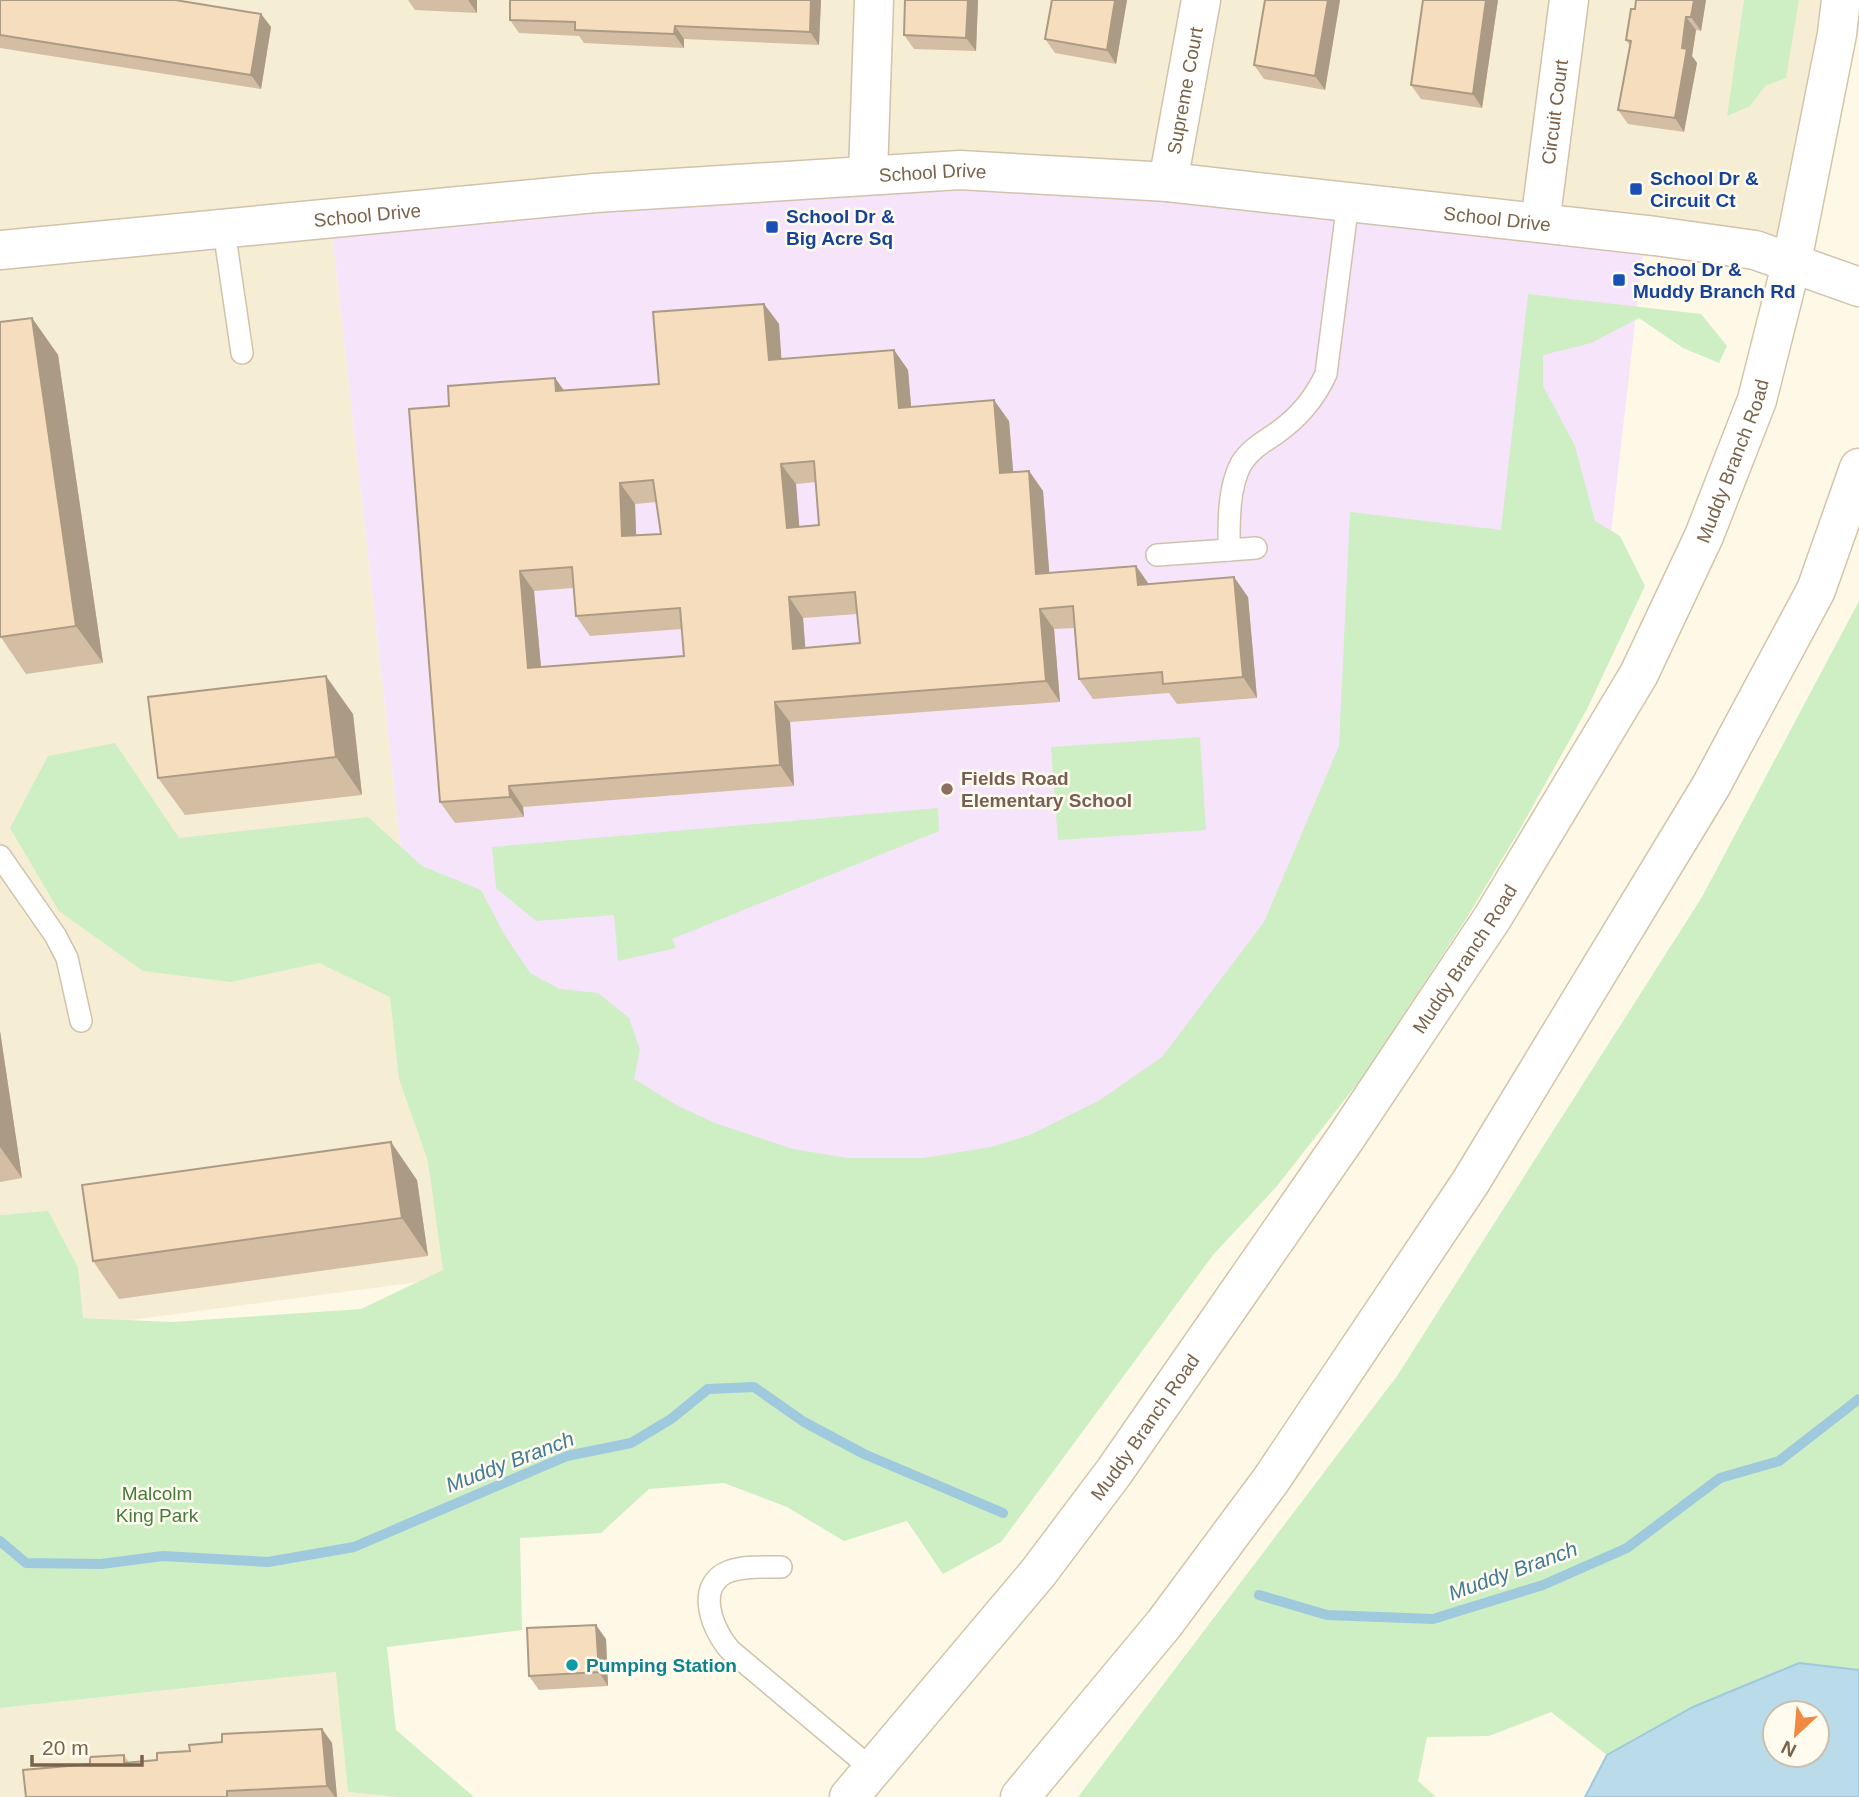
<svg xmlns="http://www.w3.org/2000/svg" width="1859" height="1797" font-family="Helvetica,sans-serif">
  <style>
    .residential { fill: #f6edd5 }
    .education { fill: #f6e4fb }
    .green { fill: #ceeec4 }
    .water { fill: #b9dbea; stroke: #9fc9dd; stroke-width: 2; fill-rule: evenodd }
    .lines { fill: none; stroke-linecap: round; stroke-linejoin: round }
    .stream { stroke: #9fc9dd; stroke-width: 10 }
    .service-casing { stroke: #d2c2ab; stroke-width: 24 }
    .minor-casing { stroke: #d2c2ab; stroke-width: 41 }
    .tertiary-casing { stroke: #d2c2ab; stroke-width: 41 }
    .secondary-casing { stroke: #d5c4a9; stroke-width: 41 }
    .service { stroke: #fff; stroke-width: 21 }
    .minor { stroke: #fff; stroke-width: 38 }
    .tertiary { stroke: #fff; stroke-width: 38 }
    .secondary { stroke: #fff; stroke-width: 38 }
    .wall { fill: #d4bea3; fill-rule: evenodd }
    .shaded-wall { fill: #ac9b84 }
    .building { fill: #f6ddbd; stroke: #ac9b84; stroke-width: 2; fill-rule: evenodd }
    .transit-dot { fill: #1a4fb4; stroke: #fffcef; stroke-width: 2.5 }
    .education-dot { fill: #8d6e63; stroke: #fffcef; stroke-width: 2.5 }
    .culture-dot { fill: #0f9aa8; stroke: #fffcef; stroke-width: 2.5 }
    .labels { text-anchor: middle; stroke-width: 5; stroke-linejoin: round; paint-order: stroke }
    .street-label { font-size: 19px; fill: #7b6349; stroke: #fffcef }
    .transit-label { font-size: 19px; font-weight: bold; fill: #164399; stroke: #fffcef; text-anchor: start }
    .education-label { font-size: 19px; font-weight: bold; fill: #785e54; stroke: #fffcef; text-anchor: start }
    .park-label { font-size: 19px; fill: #457b3c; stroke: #fffcef }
    .culture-label { font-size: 19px; font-weight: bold; fill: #0d838f; stroke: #fffcef; text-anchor: start }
    .water-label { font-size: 21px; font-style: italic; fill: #427b97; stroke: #fffcef }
  </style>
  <rect width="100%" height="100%" fill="#fef9e7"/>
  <g class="residential">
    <path d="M0,0H1833L1785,251L1128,163L0,241Z"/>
    <path d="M331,224L449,1278L131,1320L82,1318L78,1267L48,1212L0,1215V254Z"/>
    <path d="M337,1672L348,1792L398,1797H0V1708Z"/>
  </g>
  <path class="education" d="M972,177L1644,245L1605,585L1237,1207L449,1278L331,224Z"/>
  <g class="green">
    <path d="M1744,0H1799L1786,78L1765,86L1750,106L1727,116Z"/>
    <path d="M1528,294L1701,314L1727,346L1719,363L1683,348L1639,318L1591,343L1543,355V386L1575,446L1595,521L1620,536L1645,586L1587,709L1519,831L1466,919L1364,1075L1277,1186L1213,1255L1001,1542L943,1574L907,1521L844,1541L787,1507L724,1483L649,1489L601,1533L520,1538L522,1630L387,1647L396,1730L474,1797H398L348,1792L336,1672L0,1708V1215L48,1211L78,1267L83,1318L172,1322L361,1309L443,1270L428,1161L399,1079L390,997L319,963L231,982L143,971L59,911L10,828L48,756L115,743L179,838L368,817L422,866L481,890L504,934L530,973L560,989L598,993L629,1018L640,1050L634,1079L678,1106L715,1123L793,1149L847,1158H923L991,1147L1030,1135L1100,1100L1162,1057L1264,922L1339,746L1350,512L1501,530Z"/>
    <path d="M1859,601V1670L1799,1663L1693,1707L1607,1755L1551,1712L1489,1736L1427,1737L1418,1781L1436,1797H1078L1397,1376L1702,897Z"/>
    <path d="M1200,737L1206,830L1058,840L1051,747Z"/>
    <path d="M938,808L939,831L672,939L676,948L618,961L614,915L536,921L496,888L492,847Z"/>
  </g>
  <path class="water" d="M1799,1663L1859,1670V1797H1585L1607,1755L1693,1707ZM1775,1713H1817V1755H1775Z"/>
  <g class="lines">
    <g class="stream">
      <path d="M0,1541L26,1563L101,1564L163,1556L268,1562L354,1547L567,1456L631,1443L671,1419L708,1389L754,1387L804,1422L864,1454L1003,1513"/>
      <path d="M1259,1595L1327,1615L1433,1619L1543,1585L1627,1548L1720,1478L1779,1461L1859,1399"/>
    </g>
    <g class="service-casing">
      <g id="service">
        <path d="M224,230L242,353"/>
        <path d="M1256,548L1229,550C1229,524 1228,488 1241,464C1250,449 1264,442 1278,432C1299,417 1315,398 1326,374L1348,202"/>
        <path d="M1157,555L1229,550"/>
        <path d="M0,856L55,935L67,958L81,1021"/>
        <path d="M781,1567C765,1567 746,1566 730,1571C693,1584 713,1632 731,1651L873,1770"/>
      </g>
    </g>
    <g class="minor-casing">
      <g id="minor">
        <path d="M868,174L874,0"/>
        <path id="s1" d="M1168,182L1201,0"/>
        <path id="s2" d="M1540,223L1569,0"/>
      </g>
    </g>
    <g class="tertiary-casing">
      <g id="tertiary">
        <path id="s3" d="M0,250L595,193L960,170L1168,182L1655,236L1755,250L1859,287"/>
      </g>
    </g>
    <g class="secondary-casing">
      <g id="secondary">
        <path id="s4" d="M849,1797L1038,1573L1114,1472L1347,1136L1493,917L1639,674L1704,536L1757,400L1792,261L1837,34L1841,0"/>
        <path d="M1020,1797L1164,1624L1271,1480L1470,1183L1711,786L1816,590L1859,468"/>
      </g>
    </g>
    <use href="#service" class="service"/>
    <use href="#minor" class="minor"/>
    <use href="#tertiary" class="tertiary"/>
    <use href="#secondary" class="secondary"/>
  </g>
  <g class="wall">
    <path d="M0,0L261,14L271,27L261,89L0,48Z"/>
    <path d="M408,0H477V13L415,10Z"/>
    <path d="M821,0L819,45L684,39V48L584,43L579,36L519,33L510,20Z"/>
    <path d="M905,0H978L976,51L914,49L904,35Z"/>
    <path d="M1052,0H1127L1116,64L1055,53L1045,39Z"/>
    <path d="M1265,0H1340L1325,90L1264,79L1254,65Z"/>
    <path d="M1423,0H1498L1482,108L1421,99L1411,85Z"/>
    <path d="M1706,0L1701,31L1696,30L1692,56L1697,63L1684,132L1628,124L1618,110L1630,46L1626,40L1635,9Z"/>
    <path d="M764,304L779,324L781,359L894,350L908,370L911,407L1009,421L1013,472L1029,471L1043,491L1049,573L1136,566L1149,584L1248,597L1257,698L1177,704L1169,693L1093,699L1079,679L1074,628L1054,629L1060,702L790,722L794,786L523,807L524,817L455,823L440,802L449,406L555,378L564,391L659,384ZM816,482L819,525L799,527L796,484ZM657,502L661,534L636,535L635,504ZM573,588L576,616L590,636L682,629L684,656L541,667L534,591ZM857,614L860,643L805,648L803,618Z"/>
    <path d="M32,318L58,355L103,663L26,674L0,636Z"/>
    <path d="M353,714L362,795L185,815L158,778Z"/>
    <path d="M0,1031L22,1178L0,1182Z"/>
    <path d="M417,1180L428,1256L119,1299L93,1261Z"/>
    <path d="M606,1639L608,1686L539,1690L529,1676Z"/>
    <path d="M322,1729L332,1743L337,1797H26L90,1764L124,1755L129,1763L157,1760L222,1742Z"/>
  </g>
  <g class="shaded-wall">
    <path d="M468,0H477V13Z"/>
    <path d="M811,0H821L819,45L810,32Z"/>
    <path d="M968,0H978L976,51L966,38Z"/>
    <path d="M1115,0H1127L1116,64L1107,50Z"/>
    <path d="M1328,0H1340L1325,90L1315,76Z"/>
    <path d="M1486,0H1498L1482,108L1473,94Z"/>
    <path d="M1694,0H1706L1701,31L1691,17Z"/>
    <path d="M261,14L271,27L261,89L251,75Z"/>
    <path d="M1686,17L1696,30L1692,56L1697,63L1684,132L1675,118Z"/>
    <path d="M675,26L684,39V48L674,34Z"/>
    <path d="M764,304L779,324L783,380L769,360Z"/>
    <path d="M32,318L58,355L103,663L76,626Z"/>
    <path d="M894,350L908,370L913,428L899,408Z"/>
    <path d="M555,378L570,399L556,391Z"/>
    <path d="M994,400L1009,421L1015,494L1000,473Z"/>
    <path d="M781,464L796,484L801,548L787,528Z"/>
    <path d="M1029,471L1043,491L1051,594L1036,574Z"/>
    <path d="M620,483L635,504L637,557L622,536Z"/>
    <path d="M1136,566L1150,586L1138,585Z"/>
    <path d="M520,571L534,591L543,689L528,668Z"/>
    <path d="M1234,577L1248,597L1257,698L1243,677Z"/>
    <path d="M789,597L803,618L807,669L793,649Z"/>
    <path d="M1040,609L1054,629L1060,702L1046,681Z"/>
    <path d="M326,676L353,714L362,795L336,757Z"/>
    <path d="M775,702L790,722L794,786L780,765Z"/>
    <path d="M509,786L523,807L524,817L510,797Z"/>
    <path d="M0,1031L22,1178L0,1147Z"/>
    <path d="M391,1142L417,1180L428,1256L402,1218Z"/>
    <path d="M596,1625L606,1639L608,1686L599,1672Z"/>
    <path d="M322,1729L332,1743L337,1797H335L327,1786Z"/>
  </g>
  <g class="building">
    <path d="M0,0H175L261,14L251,75L0,35Z"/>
    <path d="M510,0H811L810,32L675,26L674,34L575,30V22L510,20Z"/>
    <path d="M905,0H968L966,38L904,35Z"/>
    <path d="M1052,0H1115L1107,50L1045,39Z"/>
    <path d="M1265,0H1328L1315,76L1254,65Z"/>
    <path d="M1423,0H1486L1473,94L1411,85Z"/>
    <path d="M1636,0H1694L1691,17H1686L1682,48L1687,49L1675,118L1618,110L1631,41L1626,40L1631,9H1635Z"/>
    <path d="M764,304L769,360L894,350L899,408L994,400L1000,473L1029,471L1036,574L1136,566L1138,585L1234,577L1243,677L1163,684L1162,672L1079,679L1073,606L1040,609L1046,681L775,702L780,765L509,786L510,797L440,802L409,409L449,406L448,386L555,378L556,391L659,384L653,312ZM814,461L819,525L787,528L781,464ZM653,480L661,534L622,536L620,483ZM572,567L576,616L680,608L684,656L528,668L520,571ZM855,592L860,643L793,649L789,597Z"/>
    <path d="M32,318L76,626L0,637V322Z"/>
    <path d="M326,676L336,757L158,778L148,697Z"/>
    <path d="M391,1142L402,1218L93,1261L82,1185Z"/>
    <path d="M596,1625L599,1672L529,1676L527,1628Z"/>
    <path d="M322,1729L327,1786L227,1791V1797H26L23,1770L90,1764V1757L124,1755V1763L157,1760V1753L190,1751L189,1745L222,1742V1734Z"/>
  </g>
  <g class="transit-dot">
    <rect x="1629" y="182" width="14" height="14" rx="3.5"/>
    <rect x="765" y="220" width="14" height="14" rx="3.5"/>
    <rect x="1612" y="273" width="14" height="14" rx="3.5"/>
  </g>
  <circle class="education-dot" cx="947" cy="789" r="7"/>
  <circle class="culture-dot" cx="572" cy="1665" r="7"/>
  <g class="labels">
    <g class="street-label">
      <text dy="7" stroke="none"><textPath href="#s1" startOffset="93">Supreme Court</textPath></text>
      <text dy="7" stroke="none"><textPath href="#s2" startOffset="112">Circuit Court</textPath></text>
      <text dy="7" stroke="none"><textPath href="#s3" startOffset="936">School Drive</textPath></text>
      <text dy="7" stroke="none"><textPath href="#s3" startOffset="369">School Drive</textPath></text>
      <text dy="7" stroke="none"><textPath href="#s3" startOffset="1503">School Drive</textPath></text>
      <text dy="7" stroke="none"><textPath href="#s4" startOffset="1608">Muddy Branch Road</textPath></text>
      <text dy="7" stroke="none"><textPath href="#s4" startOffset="1041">Muddy Branch Road</textPath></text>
      <text dy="7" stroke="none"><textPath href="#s4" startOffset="474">Muddy Branch Road</textPath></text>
    </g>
    <g class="transit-label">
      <text x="1650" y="185">School Dr &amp;<tspan x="1650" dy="22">Circuit Ct</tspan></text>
      <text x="786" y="223">School Dr &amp;<tspan x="786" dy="22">Big Acre Sq</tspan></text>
      <text x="1633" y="276">School Dr &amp;<tspan x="1633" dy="22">Muddy Branch Rd</tspan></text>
    </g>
    <g class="education-label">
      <text x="961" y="785">Fields Road<tspan x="961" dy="22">Elementary School</tspan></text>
    </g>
    <g class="park-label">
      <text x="157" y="1500">Malcolm<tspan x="157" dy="22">King Park</tspan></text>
    </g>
    <g class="culture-label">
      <text x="586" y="1672">Pumping Station</text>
    </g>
    <g class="water-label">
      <text transform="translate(510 1462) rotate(-21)" y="7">Muddy Branch</text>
      <text transform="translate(1513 1571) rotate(-20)" y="7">Muddy Branch</text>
    </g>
  </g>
  <g transform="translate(1796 1734) rotate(206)"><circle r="33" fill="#fffcef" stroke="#cabfad" stroke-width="2"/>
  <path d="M0-5L12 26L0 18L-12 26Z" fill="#f18844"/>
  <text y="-10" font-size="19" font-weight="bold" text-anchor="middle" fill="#7b6349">N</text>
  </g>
  <path d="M32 1755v10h110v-10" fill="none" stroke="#7b6349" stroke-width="3.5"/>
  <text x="42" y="1755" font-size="21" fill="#7b6349" stroke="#fffcef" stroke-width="5" paint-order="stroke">20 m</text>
</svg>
